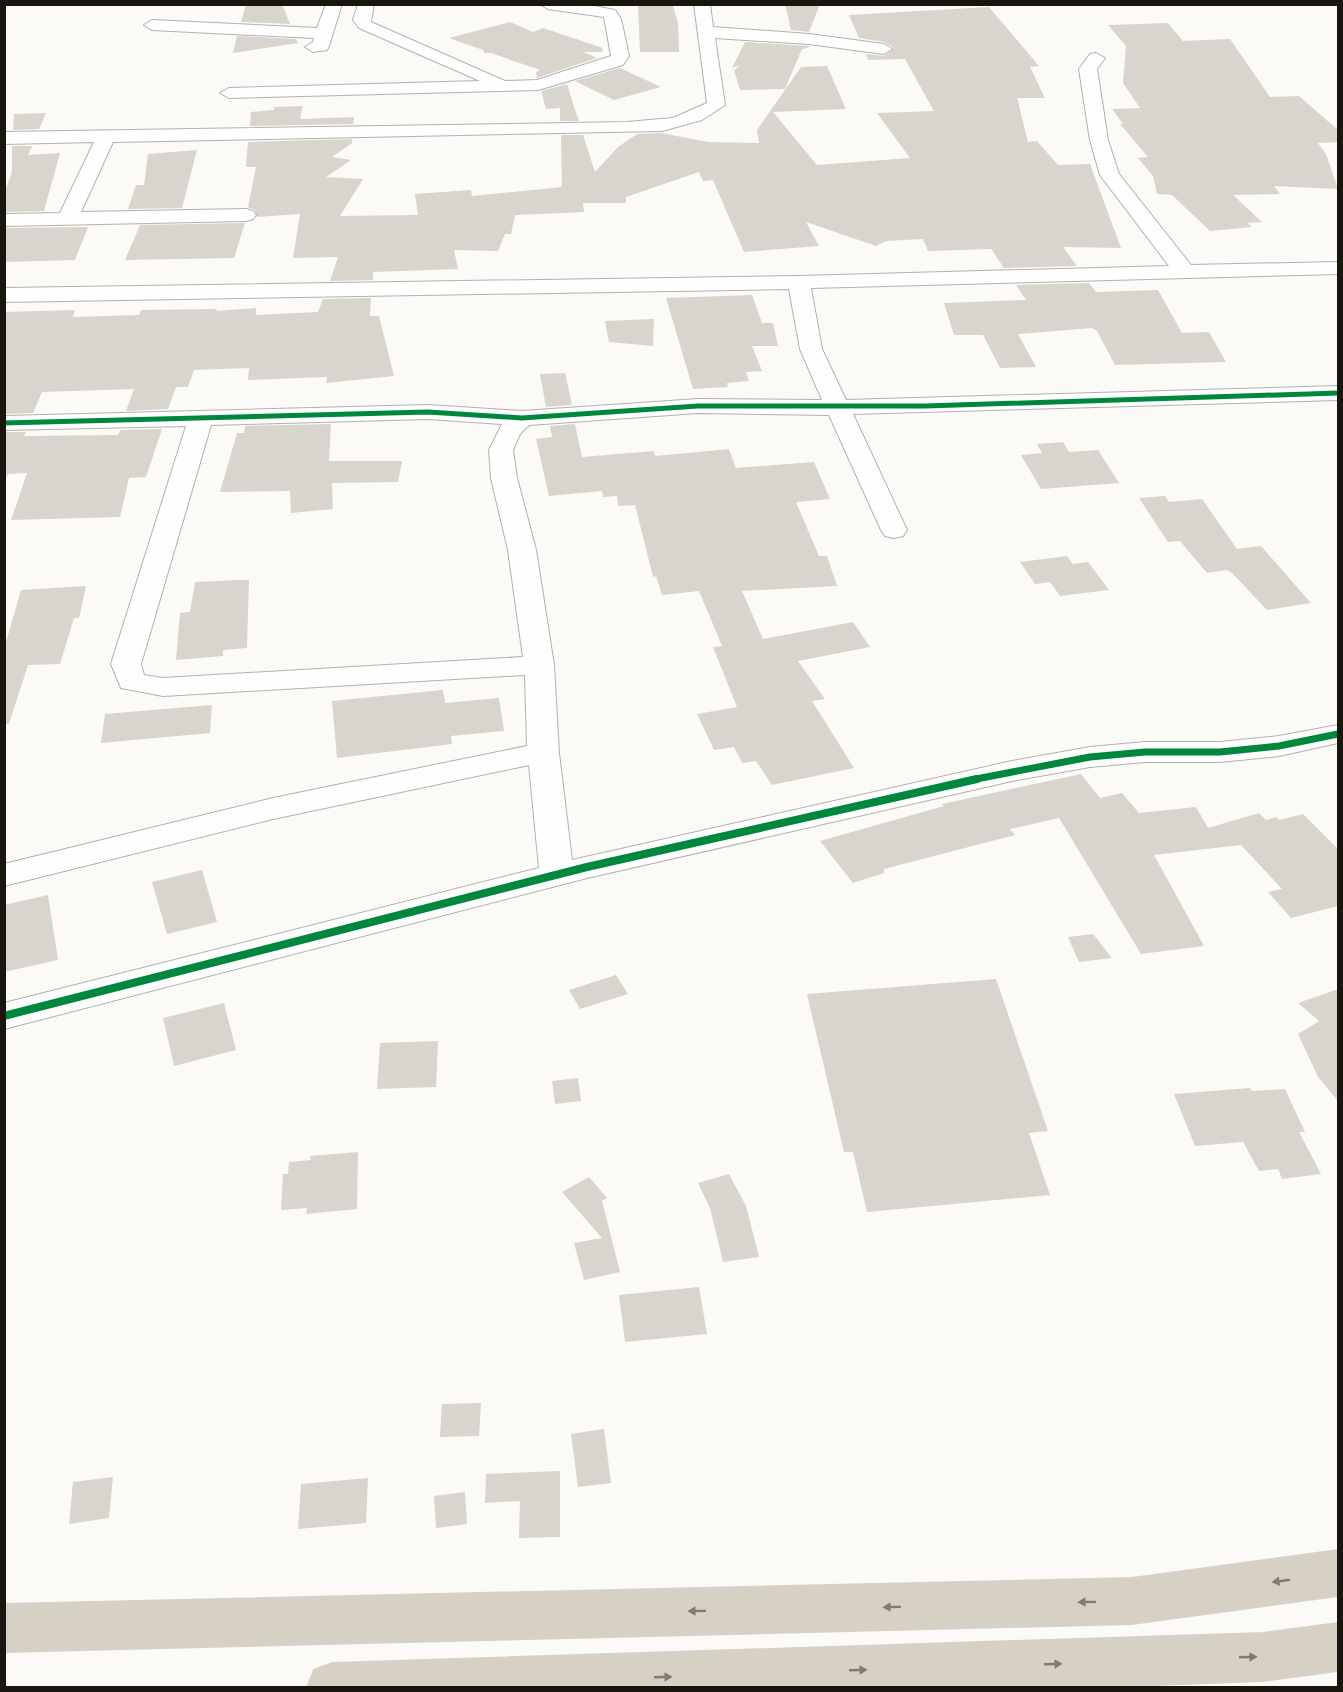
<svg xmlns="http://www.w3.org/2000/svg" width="1343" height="1692" font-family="'Archivo Narrow',sans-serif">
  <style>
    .building { fill: #d8d5cf }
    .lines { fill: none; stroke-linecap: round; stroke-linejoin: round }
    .minor-casing { stroke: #b3b1ac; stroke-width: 2 }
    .highway-casing { stroke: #d5d3d1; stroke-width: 2 }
    .minor { fill: #fffefe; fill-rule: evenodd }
    .highway { fill: #d6d0c5; fill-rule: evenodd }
    .cycleway-far2-casing { stroke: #fff; stroke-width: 8 }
    .cycleway-far1-casing { stroke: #fff; stroke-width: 10 }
    .cycleway-casing { stroke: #fff; stroke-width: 12 }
    .cycleway-far2 { stroke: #00873e; stroke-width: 5 }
    .cycleway-far1 { stroke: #00873e; stroke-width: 7 }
    .cycleway { stroke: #00873e; stroke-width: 8 }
    .oneway { fill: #817c73 }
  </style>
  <rect width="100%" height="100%" fill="#fcfaf6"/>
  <g class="building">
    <path d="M246,4H282L290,24L241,22Z"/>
    <path d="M785,4H820L809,32L791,30Z"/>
    <path d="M638,6H673L678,23L679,52H640Z"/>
    <path d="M989,7L1039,66L1030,67L1045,98H1017L1028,142L1037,141L1058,165L1090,164L1121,248L1063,247L1077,266L1004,268L991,249L928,251L923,239L886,241L876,246L806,222L819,246L744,252L713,180L703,181L699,172L626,197V203H583L584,212L515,215L511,234H505L498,251L454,250L458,269L373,272V280L330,281L338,257L293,258L300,214L257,217L255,210L248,207L256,167H246L248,142L352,139V143L332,157L351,160L326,177L363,179L340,216L418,215L415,194L471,190L472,196L562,187L561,135H583L595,172L618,147L637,134L661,133L708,142L759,143L757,130L801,67L827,66L846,109L773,112L817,165L910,158L877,113L934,111L905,59L868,60L866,54L884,56L894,48L884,42L859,38L849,15Z"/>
    <path d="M510,22L533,32L543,28L603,48L602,52H584L597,58L537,78L536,72L540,70L491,53H484L483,50L449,38Z"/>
    <path d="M1168,23L1183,41L1230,39L1270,97L1299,96L1338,130V142L1318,143L1326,154L1338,189L1274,186L1280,194L1233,195L1262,222L1247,223L1252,227L1210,231L1172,195L1157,194L1153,176L1138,158L1148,157L1120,124H1123L1112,109L1140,108L1123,83L1126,46L1108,25Z"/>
    <path d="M237,36L296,39L298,43L233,53Z"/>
    <path d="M745,42L809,46L810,47L802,49L785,89L740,90L734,70L741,65L732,68Z"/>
    <path d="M620,68L661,87L614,100L575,81Z"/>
    <path d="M567,84L574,107L579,121H560V108L546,109L541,91Z"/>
    <path d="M303,106L300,119L354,117L353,124L250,126L251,112L274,110V107Z"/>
    <path d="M46,113L39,129L13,130L14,114Z"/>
    <path d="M12,146H32L28,155L60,153L44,211L4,212V194L12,172Z"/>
    <path d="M197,150L182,208L128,209L136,185H144L148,154Z"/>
    <path d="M245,223L234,258L125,260L140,225Z"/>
    <path d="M88,227L75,260L4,262V228Z"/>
    <path d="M1089,283L1096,292L1158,290L1182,333L1209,332L1226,362L1115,365L1097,331L1092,328L1018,334L1036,367L1000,368L983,335H954L944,303L1026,300L1016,285Z"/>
    <path d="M752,295L762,323H773L778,346H752L762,371L746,372L749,381L727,383L728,387L693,389L666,298Z"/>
    <path d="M371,298L370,316H379L394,376L326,383L327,377L248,380L249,368L194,370L188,387H176L168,409L126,411L134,389L42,392L33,413L4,414V312L75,310L73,317L139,315L141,310L217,309L216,311L256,308V315L318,312L323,299Z"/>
    <path d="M654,319L653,346L609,342L605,321Z"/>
    <path d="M565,373L572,405L546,407L540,374Z"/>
    <path d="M331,424L329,461H402L398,482L332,483L333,509L291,513L290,491L220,492L237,433H244L245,426Z"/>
    <path d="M575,424L582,457L654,451L655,456L729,449L736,468L814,462L830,499L796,502L819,556H827L837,586L742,591L763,639L853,622L870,647L798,661L825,699L812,701L854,768L772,785L756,761L742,763L734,747L714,750L697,714L737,707L713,647L722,646L699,591L662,595L656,576L653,577L635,505L618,506L617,496L603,497L602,491L549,496L536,439L552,437L550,426Z"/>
    <path d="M162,429L146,477L129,478L120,517L11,520L27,473L8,474L4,481V432H26L24,436L118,435L120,430Z"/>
    <path d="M1063,442L1069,452L1098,450L1119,483L1041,489L1021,455L1042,453L1037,444Z"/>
    <path d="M1165,496L1169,502L1202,499L1237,549L1261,546L1311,603L1267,610L1232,573L1227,570L1207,573L1180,541L1168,542L1139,498Z"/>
    <path d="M1067,556L1073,564L1088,562L1109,590L1060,596L1050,582L1035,584L1020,562Z"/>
    <path d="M238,580H249L247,648L223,650V656L176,660L180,613L190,612L195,582Z"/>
    <path d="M86,586L79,618H74L60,664L28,665L9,724L4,723V649L21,590Z"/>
    <path d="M443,690L445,703L499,698L504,731L451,736L452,744L337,758L332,701Z"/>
    <path d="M212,705L210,733L101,743L105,714Z"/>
    <path d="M1081,774L1100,798L1122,793L1139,813L1196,807L1208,828L1259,813L1266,820L1276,817L1279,820L1303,814L1338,849V906L1291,918L1268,892L1282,889L1241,845L1154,855L1204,946L1141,954L1059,818L1010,829L1015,835L884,869V873L853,883L820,841L944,806L942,804Z"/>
    <path d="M202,870L217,922L167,934L152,882Z"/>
    <path d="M48,895L58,960L4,972V905Z"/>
    <path d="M1093,934L1112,958L1079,962L1068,937Z"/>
    <path d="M616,975L628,994L580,1009L569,990Z"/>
    <path d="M996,979L1048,1131L1029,1133L1050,1195L867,1212L853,1152H844L807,994Z"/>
    <path d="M1338,989V1101L1318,1077L1298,1034L1319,1021L1298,1003Z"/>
    <path d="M224,1003L236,1050L174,1066L163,1018Z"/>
    <path d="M438,1041L436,1087L377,1089L380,1043Z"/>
    <path d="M578,1078L581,1101L555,1104L552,1081Z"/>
    <path d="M1250,1088L1252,1091L1285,1089L1305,1132H1299L1321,1174L1282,1179L1278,1169L1259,1171L1243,1142L1195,1146L1174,1094Z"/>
    <path d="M358,1152L357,1209L306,1214L307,1208L281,1210L283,1174H288L289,1162L311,1160L310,1156Z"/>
    <path d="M729,1174L746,1206L759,1257L723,1262L710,1208L698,1183Z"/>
    <path d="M589,1177L607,1198L602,1201L620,1272L584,1280L574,1243L602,1238L562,1192Z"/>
    <path d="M699,1287L707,1334L625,1342L619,1295Z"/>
    <path d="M481,1403L479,1436L440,1437L442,1404Z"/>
    <path d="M604,1429L611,1483L578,1487L571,1434Z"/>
    <path d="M560,1471V1537L519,1538L520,1501L485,1503L486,1474Z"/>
    <path d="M113,1477L109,1518L69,1524L73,1482Z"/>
    <path d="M368,1478L366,1523L298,1529L301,1484Z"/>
    <path d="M465,1492L467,1524L436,1528L434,1496Z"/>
  </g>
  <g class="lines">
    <g class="minor-casing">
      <g id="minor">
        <path d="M326,4H342L329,46L327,50L313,52L305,47L313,42L314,38L152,30L144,25L152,20L317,28Z"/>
        <path d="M358,4H374L371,22L505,81L537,80L611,56L604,17L548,9L540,4H584L615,10L621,19L629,56L623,65L538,90L229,98L220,93L229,88L480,81L359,28L353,20Z"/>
        <path d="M694,4H710L713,27L809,34L884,44L892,49L884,54L809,44L715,38L725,105L702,120L662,131L113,142L81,212L246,209L253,211L256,215L253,219L246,221L4,226V214L60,213L94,142L4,144V132L627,122L673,118L707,103Z"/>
        <path d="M1096,53L1105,58L1097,69L1108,140L1119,174L1191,265L1338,262V274L811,288L822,349L846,400L1338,386V400L853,414L907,530L903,536L894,538L885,536L881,530L829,415L698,413L529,425L520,434L513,450L517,478L536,550L554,665L559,753L572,860L1012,761L1090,747L1145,742H1220L1279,736L1338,725V743L1279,756L1220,762H1145L1090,767L1012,781L587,878L4,1029V1003L539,868L529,765L273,819L4,886V864L273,798L527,746L525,675L163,696L121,688L111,664L186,426L4,430V416L428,405L522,411L698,399L822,400L800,349L789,289L4,302V288L799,276L1169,266L1100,175L1090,140L1079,69L1090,54ZM428,419L502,424L489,450L491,478L508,550L523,657L163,678L144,675L141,664L211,425Z"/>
      </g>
    </g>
    <g class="highway-casing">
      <g id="highway">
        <path d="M1338,1550V1596L1132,1624L4,1652V1604L1132,1578Z"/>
        <path d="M1338,1623V1671L1262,1681L1078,1688H307L314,1670L332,1663L1262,1633Z"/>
      </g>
    </g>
    <use href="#minor" class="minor"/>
    <use href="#highway" class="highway"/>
    <g class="cycleway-far2-casing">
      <path id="cycleway-far2" d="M4,423L428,412L522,418L698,406H925L1338,393"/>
    </g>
    <g class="cycleway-far1-casing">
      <path id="cycleway-far1" d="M971,780L1090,757L1145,752H1220L1279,746L1338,734"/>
    </g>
    <g class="cycleway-casing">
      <path id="cycleway" d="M4,1016L587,867L977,779"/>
    </g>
    <use href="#cycleway-far2" class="cycleway-far2"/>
    <use href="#cycleway-far1" class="cycleway-far1"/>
    <use href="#cycleway" class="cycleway"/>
  </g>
  <defs><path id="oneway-solid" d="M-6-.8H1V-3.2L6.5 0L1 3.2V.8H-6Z" transform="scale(1.5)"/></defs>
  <g class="oneway">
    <use href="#oneway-solid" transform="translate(1281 1581) rotate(172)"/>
    <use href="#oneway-solid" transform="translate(1087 1602) rotate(179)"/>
    <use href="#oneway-solid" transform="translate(892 1607) rotate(179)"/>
    <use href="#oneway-solid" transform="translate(697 1611) rotate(179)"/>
    <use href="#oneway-solid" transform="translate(1248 1657) rotate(-2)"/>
    <use href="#oneway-solid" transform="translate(1053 1664) rotate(-2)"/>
    <use href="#oneway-solid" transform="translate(858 1670) rotate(-2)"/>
    <use href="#oneway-solid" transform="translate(663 1677) rotate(-2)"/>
  </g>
  <rect width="1343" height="1692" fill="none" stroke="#19160f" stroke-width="12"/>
</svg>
